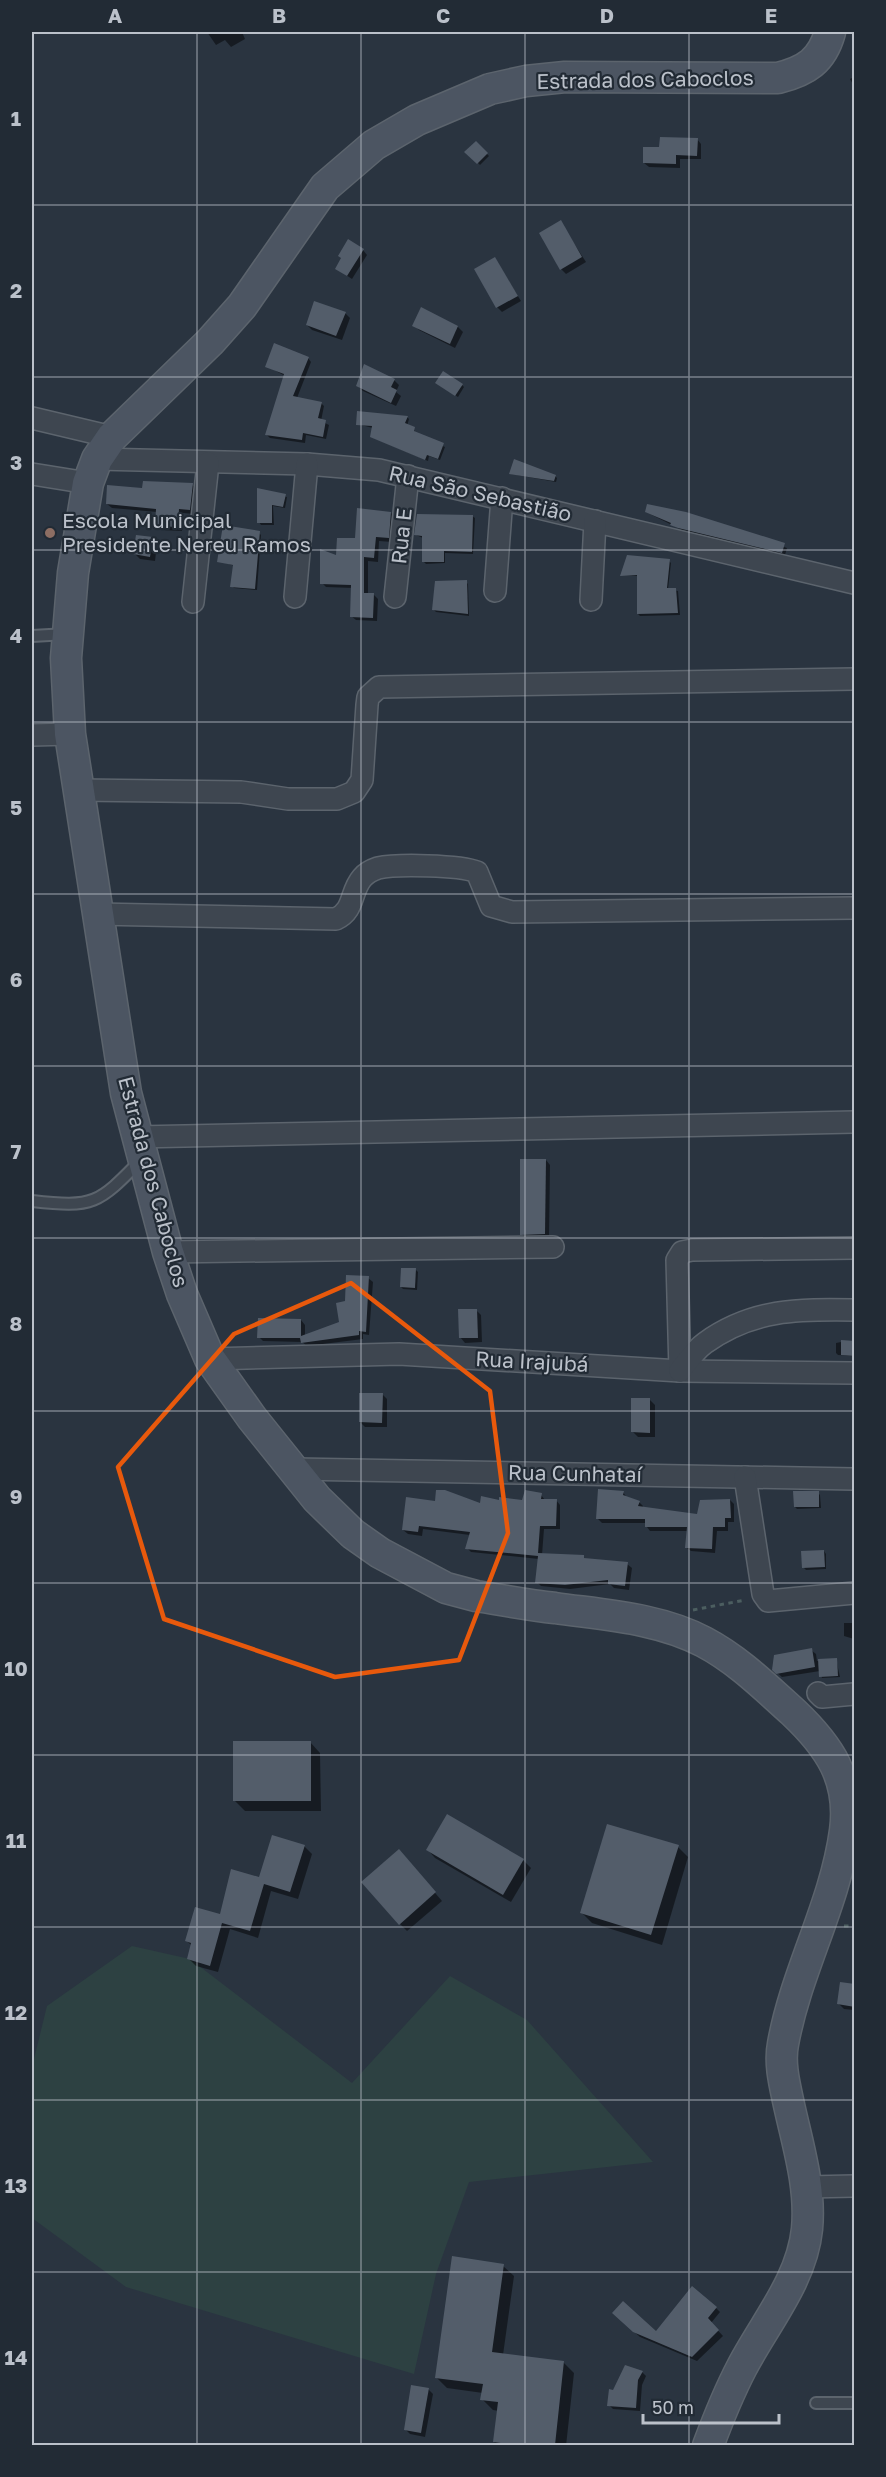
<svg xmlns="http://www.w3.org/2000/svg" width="886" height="2477" font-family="'Golos Text',sans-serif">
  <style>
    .green { fill: #2d4142 }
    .shadow { fill: #0007 }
    .building { fill: #535d6a }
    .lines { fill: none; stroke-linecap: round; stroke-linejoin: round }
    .lane-casing { stroke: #5c646d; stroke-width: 14 }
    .street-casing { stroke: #5c646d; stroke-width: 24 }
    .secondary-casing { stroke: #5c646d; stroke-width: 33 }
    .path { stroke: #4c5e60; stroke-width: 3; stroke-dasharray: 4.5 4.5; stroke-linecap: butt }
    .lane { stroke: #3e4650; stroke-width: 10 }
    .street { stroke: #3e4650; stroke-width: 21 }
    .secondary { stroke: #4c5562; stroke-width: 30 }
    .marked { fill: none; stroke: #e8590c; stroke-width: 4.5; stroke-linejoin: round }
    .grid { fill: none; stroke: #bbc1ca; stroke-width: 1.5; stroke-opacity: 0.55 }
    .education-dot { fill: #8d6e63; stroke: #222b35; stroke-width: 2 }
    .labels { text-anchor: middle; stroke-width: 4.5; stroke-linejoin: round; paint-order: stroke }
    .street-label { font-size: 21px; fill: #bbc1ca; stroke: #222b35 }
    .poi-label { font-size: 21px; fill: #bbc1ca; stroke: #222b35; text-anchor: start }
    .neatline { fill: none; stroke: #bbc1ca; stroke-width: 2 }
    .grid-label { font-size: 20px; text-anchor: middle; font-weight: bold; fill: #bbc1ca }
  </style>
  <rect width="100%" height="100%" fill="#2a3440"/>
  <path class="green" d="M132,1946L190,1959L352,2083L450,1976L527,2020L653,2162L469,2182L436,2274L414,2374L126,2287L32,2218V2067L47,2006Z"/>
  <g class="shadow">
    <path d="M207,32H242L245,39L231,47L225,40L216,45Z"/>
    <path d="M854,77V86L850,79Z"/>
    <path d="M697,139L701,144V159H680V168L649,167L644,163L661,148Z"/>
    <path d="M476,143L489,156L480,165L467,152Z"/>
    <path d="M560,222L586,262L566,274L561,269Z"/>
    <path d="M363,250L367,255L352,279L337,269Z"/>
    <path d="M495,259L521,301L502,312L497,307Z"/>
    <path d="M421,309L458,327L463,332L455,348L419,330L414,325Z"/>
    <path d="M345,313L350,318L342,340L312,330L307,325Z"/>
    <path d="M308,358L311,362L297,398L321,403L324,406L321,421L329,425L326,439L306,435L305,443L270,438L267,435L285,376L267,366Z"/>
    <path d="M394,380L399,385L396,392L401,396L396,406L363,391L358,386Z"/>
    <path d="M439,385H462L464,387L458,397Z"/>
    <path d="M407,417L409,419L407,426L414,429L415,434L445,447L440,460L429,456L428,461L374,438L373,428L357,424Z"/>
    <path d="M511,474L555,476L557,478L556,482Z"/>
    <path d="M192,485L197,489L194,514L183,513L182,531L161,530L157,525V512L112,508L107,504L143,489Z"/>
    <path d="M258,490L287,497L285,508L273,506L274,525H261L259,522Z"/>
    <path d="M646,512L685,513L787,548L785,555L682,530Z"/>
    <path d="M391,513L395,517L392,542L379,541L378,562L368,561V594L374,595L378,599L377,621L356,620L351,616L353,588L326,587L322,583L338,557Z"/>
    <path d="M472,516L475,518L473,554L445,553V563L426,564L424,562L423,538L416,535Z"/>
    <path d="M259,533L261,535L257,590L234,588L232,586L235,566L219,561Z"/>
    <path d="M152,539L157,544L155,561L140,559L135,554Z"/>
    <path d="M669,561L671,563L668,589L678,591L680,615L640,616L638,614V576L621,575Z"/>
    <path d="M466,582L468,584L469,616L436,612L434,610Z"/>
    <path d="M546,1160L550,1165L549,1238H526L521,1234Z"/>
    <path d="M416,1270L418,1272L417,1290L403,1289L401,1287Z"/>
    <path d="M368,1278L373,1282L369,1335L363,1334V1339L307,1346L302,1342L263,1341L259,1337L301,1320L305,1325V1336L341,1323L346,1303Z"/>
    <path d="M476,1310L481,1315L482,1342L465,1343L460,1337Z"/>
    <path d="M841,1342H854V1356L838,1355L836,1353V1343Z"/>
    <path d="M382,1394L387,1399V1427H365L360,1422Z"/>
    <path d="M650,1400L655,1405V1437H638L633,1432Z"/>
    <path d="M623,1492L627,1498L639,1502L643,1506L642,1508L698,1516L730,1500L734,1504V1522H728V1531H717L715,1553L691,1551L687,1548L688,1531H650L647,1527V1523H602L598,1519Z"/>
    <path d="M818,1493L820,1495L821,1508L797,1509L795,1507Z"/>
    <path d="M541,1495L545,1500H556L560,1505V1529H544L542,1555L583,1557L587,1560L627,1564L632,1568L629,1590L614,1588L610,1584L570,1589L541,1586L537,1582L539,1559L471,1552L467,1548L470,1535L423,1529L422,1536L408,1534L403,1530L481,1505L524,1502Z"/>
    <path d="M824,1551L826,1554V1569L806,1570L804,1568Z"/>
    <path d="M844,1623H854V1639L844,1636Z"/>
    <path d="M811,1650L816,1654L817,1661L836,1659L840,1677L822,1678L820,1671L782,1677L774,1670Z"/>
    <path d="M310,1742L320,1753L321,1811H245L235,1801Z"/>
    <path d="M304,1846L312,1854L298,1899L271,1891L258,1938L230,1929L218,1972L196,1966L188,1958L192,1946L187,1941L221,1916L260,1879Z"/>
    <path d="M678,1847L688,1857L662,1945L592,1923L582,1913Z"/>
    <path d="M428,1850L523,1860L531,1868L511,1902L435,1858Z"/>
    <path d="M406,1859L442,1901L407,1931L400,1924Z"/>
    <path d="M854,1986V2010L844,2009L839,2004Z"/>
    <path d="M503,2266L514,2276L503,2355L563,2362L574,2373L566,2446H498L494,2442L499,2411L493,2410L482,2399L483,2393L447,2388L437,2378Z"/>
    <path d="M716,2308L720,2312L711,2323L723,2336L697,2361L640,2337L614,2313L656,2333Z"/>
    <path d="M642,2372L646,2376L642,2385L640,2411L613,2409L609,2405L614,2391Z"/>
    <path d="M428,2389L433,2394L425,2437L410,2434L405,2429Z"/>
  </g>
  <g class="building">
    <path d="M660,137L698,138L697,156L676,155V164L643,163V147H659Z"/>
    <path d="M476,141L488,153L477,164L464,152Z"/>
    <path d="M561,220L582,257L560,270L539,233Z"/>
    <path d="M348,239L364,249L347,276L335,269L341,258L338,256Z"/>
    <path d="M495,257L518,296L496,308L474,269Z"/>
    <path d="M314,301L346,312L336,336L306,325Z"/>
    <path d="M421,307L458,326L450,344L412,326Z"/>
    <path d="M274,343L309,357L293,396L322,402L318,418L326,420L323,437L303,433L302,440L265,435L284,374L265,367Z"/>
    <path d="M364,364L395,379L391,387L397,390L391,403L356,386Z"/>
    <path d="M443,371L463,384L455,396L435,383Z"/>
    <path d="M357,411L408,416L405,423L415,427L414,431L444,443L438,459L427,455L425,460L370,437L372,426L356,425Z"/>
    <path d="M514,459L556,475L554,481L509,474Z"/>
    <path d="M143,481L193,483L190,510L179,509L178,527L155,526L156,509L106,504L107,485L142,488Z"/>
    <path d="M257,488L286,494L283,507L272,505V523H257Z"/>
    <path d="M647,504L686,512L785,543L782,553L678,528L670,525L671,523L645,512Z"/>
    <path d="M357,508L391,512L389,538L376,537L374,558L364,557V593H374L373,618L350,617L351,585L320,584V549L336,555L337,538H355Z"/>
    <path d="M417,514L473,515L472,552L444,551V562H422V536L414,535Z"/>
    <path d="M223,525L260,531L255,589L230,587L233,565L217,562Z"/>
    <path d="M136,535L153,537L150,557L133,554Z"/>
    <path d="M627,555L670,559L667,588H676L678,613L637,614V575L620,576Z"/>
    <path d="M467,580L468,614L432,610L435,581Z"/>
    <path d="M520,1159H546L545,1234L520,1235Z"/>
    <path d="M401,1268H416L415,1288L400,1287Z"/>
    <path d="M346,1275L369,1276L366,1332L359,1331V1335L301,1343L300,1338H257L258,1318L301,1319V1336L339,1322L336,1303L345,1301Z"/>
    <path d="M458,1309H477L478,1338H459Z"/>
    <path d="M841,1340L855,1341V1356L841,1355Z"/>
    <path d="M359,1393H383L382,1423L359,1422Z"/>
    <path d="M631,1398H650V1433L631,1432Z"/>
    <path d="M598,1489L624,1491L623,1495L640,1501L638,1506L697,1514L700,1500L730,1499L731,1518H725V1527H713L712,1549L685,1548L687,1527H645V1519H596Z"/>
    <path d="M436,1490H445L480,1503L481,1496L499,1500V1497L522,1500L525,1490L542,1493L541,1499H557L556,1526H540L538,1553L584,1555V1558L628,1562L625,1586L608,1584V1580L565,1585L535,1583L538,1556L465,1549L470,1532L419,1526L418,1532L402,1530L406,1497L435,1501Z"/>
    <path d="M793,1491H819V1507H794Z"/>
    <path d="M824,1550L825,1567L802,1568L801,1551Z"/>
    <path d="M812,1648L815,1667L776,1674L772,1670L774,1655Z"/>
    <path d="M837,1658L838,1676L819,1677L818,1659Z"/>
    <rect x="233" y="1741" width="78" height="60"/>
    <path d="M447,1814L524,1859L503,1895L426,1850Z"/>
    <path d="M607,1824L679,1845L651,1935L580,1913Z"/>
    <path d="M272,1835L305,1845L290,1892L264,1884L250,1931L222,1923L210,1966L187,1959L191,1943L185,1941L195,1907L220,1914L231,1869L259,1877Z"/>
    <path d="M399,1849L436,1892L399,1925L361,1882Z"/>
    <path d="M840,1982L855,1984V2007L837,2004Z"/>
    <path d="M452,2256L504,2264L492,2352L564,2361L555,2445H517L493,2442L498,2402L480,2400L483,2384L435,2378Z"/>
    <path d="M692,2286L717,2307L708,2318L719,2330L692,2357L633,2332L612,2313L623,2301L656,2331Z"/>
    <path d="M625,2365L643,2371L638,2380L636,2408L607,2406L609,2389L613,2390Z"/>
    <path d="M411,2385L429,2388L421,2433L404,2430Z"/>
  </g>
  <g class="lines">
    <g class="lane-casing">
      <g id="lane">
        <path d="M32,636L67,634"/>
        <path d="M32,1201C94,1208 98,1204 141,1160"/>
        <path d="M816,2403H854"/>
      </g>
    </g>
    <g class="street-casing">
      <g id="street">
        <path d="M32,418L112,437"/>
        <path d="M97,459L307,464L379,470L854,583"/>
        <path d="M32,474L88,483"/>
        <path d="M495,591L502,498"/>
        <path d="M295,597L307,464"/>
        <path d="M395,597L408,476"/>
        <path d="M591,600L595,521"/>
        <path d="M193,602L208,463"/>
        <path d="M32,735L70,734"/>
        <path d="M79,790L241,792L288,799H337L354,792L362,780L367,705L368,697L379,687L854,679"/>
        <path d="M97,914L336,919C355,910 350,892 362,878C366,873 372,870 378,868C396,864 460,865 477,872L491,906L512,912L854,908"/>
        <path d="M137,1137L854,1122"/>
        <path d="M168,1252L553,1247"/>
        <path d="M210,1359L399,1354L680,1371L854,1373"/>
        <path d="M680,1371L677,1260L682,1252L692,1250L854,1248"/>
        <path d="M680,1371C687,1362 695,1350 705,1343C752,1309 798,1309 854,1310"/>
        <path d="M295,1469L854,1479"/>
        <path d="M745,1477L763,1594L768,1601L854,1593"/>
        <path d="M818,1693L822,1697L854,1694"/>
        <path d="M807,2187L854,2186"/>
      </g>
    </g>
    <g class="secondary-casing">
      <path id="secondary" d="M708,2446C718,2419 729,2392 742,2367C765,2323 802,2280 807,2229C811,2187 798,2146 789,2105C785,2086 779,2064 783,2044C796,1971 835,1905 845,1831C852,1779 829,1746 793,1712C764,1686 738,1660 704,1642C659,1618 604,1615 555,1608C528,1605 502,1600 476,1596L446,1588L380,1553L353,1534L317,1499L252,1418L210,1359L182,1294L168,1252L126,1093L70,734L66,658L73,573L88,483L97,459L112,437L210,342L242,306L325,187L374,145L417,120L490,89L526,81L565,77L778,78C806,71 822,61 830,32"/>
    </g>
    <g class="path">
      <path d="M693,1610L745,1600"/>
      <path d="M844,1926H854"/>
    </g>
    <use href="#lane" class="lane"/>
    <use href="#street" class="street"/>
    <use href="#secondary" class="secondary"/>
  </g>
  <path class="marked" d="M351,1283L490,1391L508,1533L459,1660L335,1677L164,1619L118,1467L234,1334Z"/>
  <path class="grid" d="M197,32V2446M361,32V2446M525,32V2446M689,32V2446M32,205H854M32,377H854M32,550H854M32,722H854M32,894H854M32,1066H854M32,1238H854M32,1411H854M32,1583H854M32,1755H854M32,1927H854M32,2100H854M32,2272H854"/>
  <circle class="education-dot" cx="50" cy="533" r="6"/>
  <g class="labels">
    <g class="street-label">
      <text transform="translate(645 80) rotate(-1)" y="7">Estrada dos Caboclos</text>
      <text transform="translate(480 494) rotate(13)" y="7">Rua São Sebastião</text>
      <text transform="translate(402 536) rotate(-84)" y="7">Rua E</text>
      <text transform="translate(153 1182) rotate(75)" y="7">Estrada dos Caboclos</text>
      <text transform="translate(532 1362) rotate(3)" y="7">Rua Irajubá</text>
      <text transform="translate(575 1474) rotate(1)" y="7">Rua Cunhataí</text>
    </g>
    <g class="poi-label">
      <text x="62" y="528">Escola Municipal<tspan x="62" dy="24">Presidente Nereu Ramos</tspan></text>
    </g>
  </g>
  <rect width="886" height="2477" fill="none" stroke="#222b35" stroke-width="66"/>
  <path d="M643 2414v9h136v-9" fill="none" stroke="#bbc1ca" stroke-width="3"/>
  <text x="652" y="2414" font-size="18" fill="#bbc1ca" stroke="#222b35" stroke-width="4.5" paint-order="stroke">50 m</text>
  <rect x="33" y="33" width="820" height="2411" class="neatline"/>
  <g class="grid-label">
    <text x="115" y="23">A</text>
    <text x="279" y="23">B</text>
    <text x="443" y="23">C</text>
    <text x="607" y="23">D</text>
    <text x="771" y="23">E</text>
    <text x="16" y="126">1</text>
    <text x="16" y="298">2</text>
    <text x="16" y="470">3</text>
    <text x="16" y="643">4</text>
    <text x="16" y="815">5</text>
    <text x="16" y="987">6</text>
    <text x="16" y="1159">7</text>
    <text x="16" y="1331">8</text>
    <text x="16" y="1504">9</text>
    <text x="16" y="1676">10</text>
    <text x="16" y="1848">11</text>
    <text x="16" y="2020">12</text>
    <text x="16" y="2193">13</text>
    <text x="16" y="2365">14</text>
  </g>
</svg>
